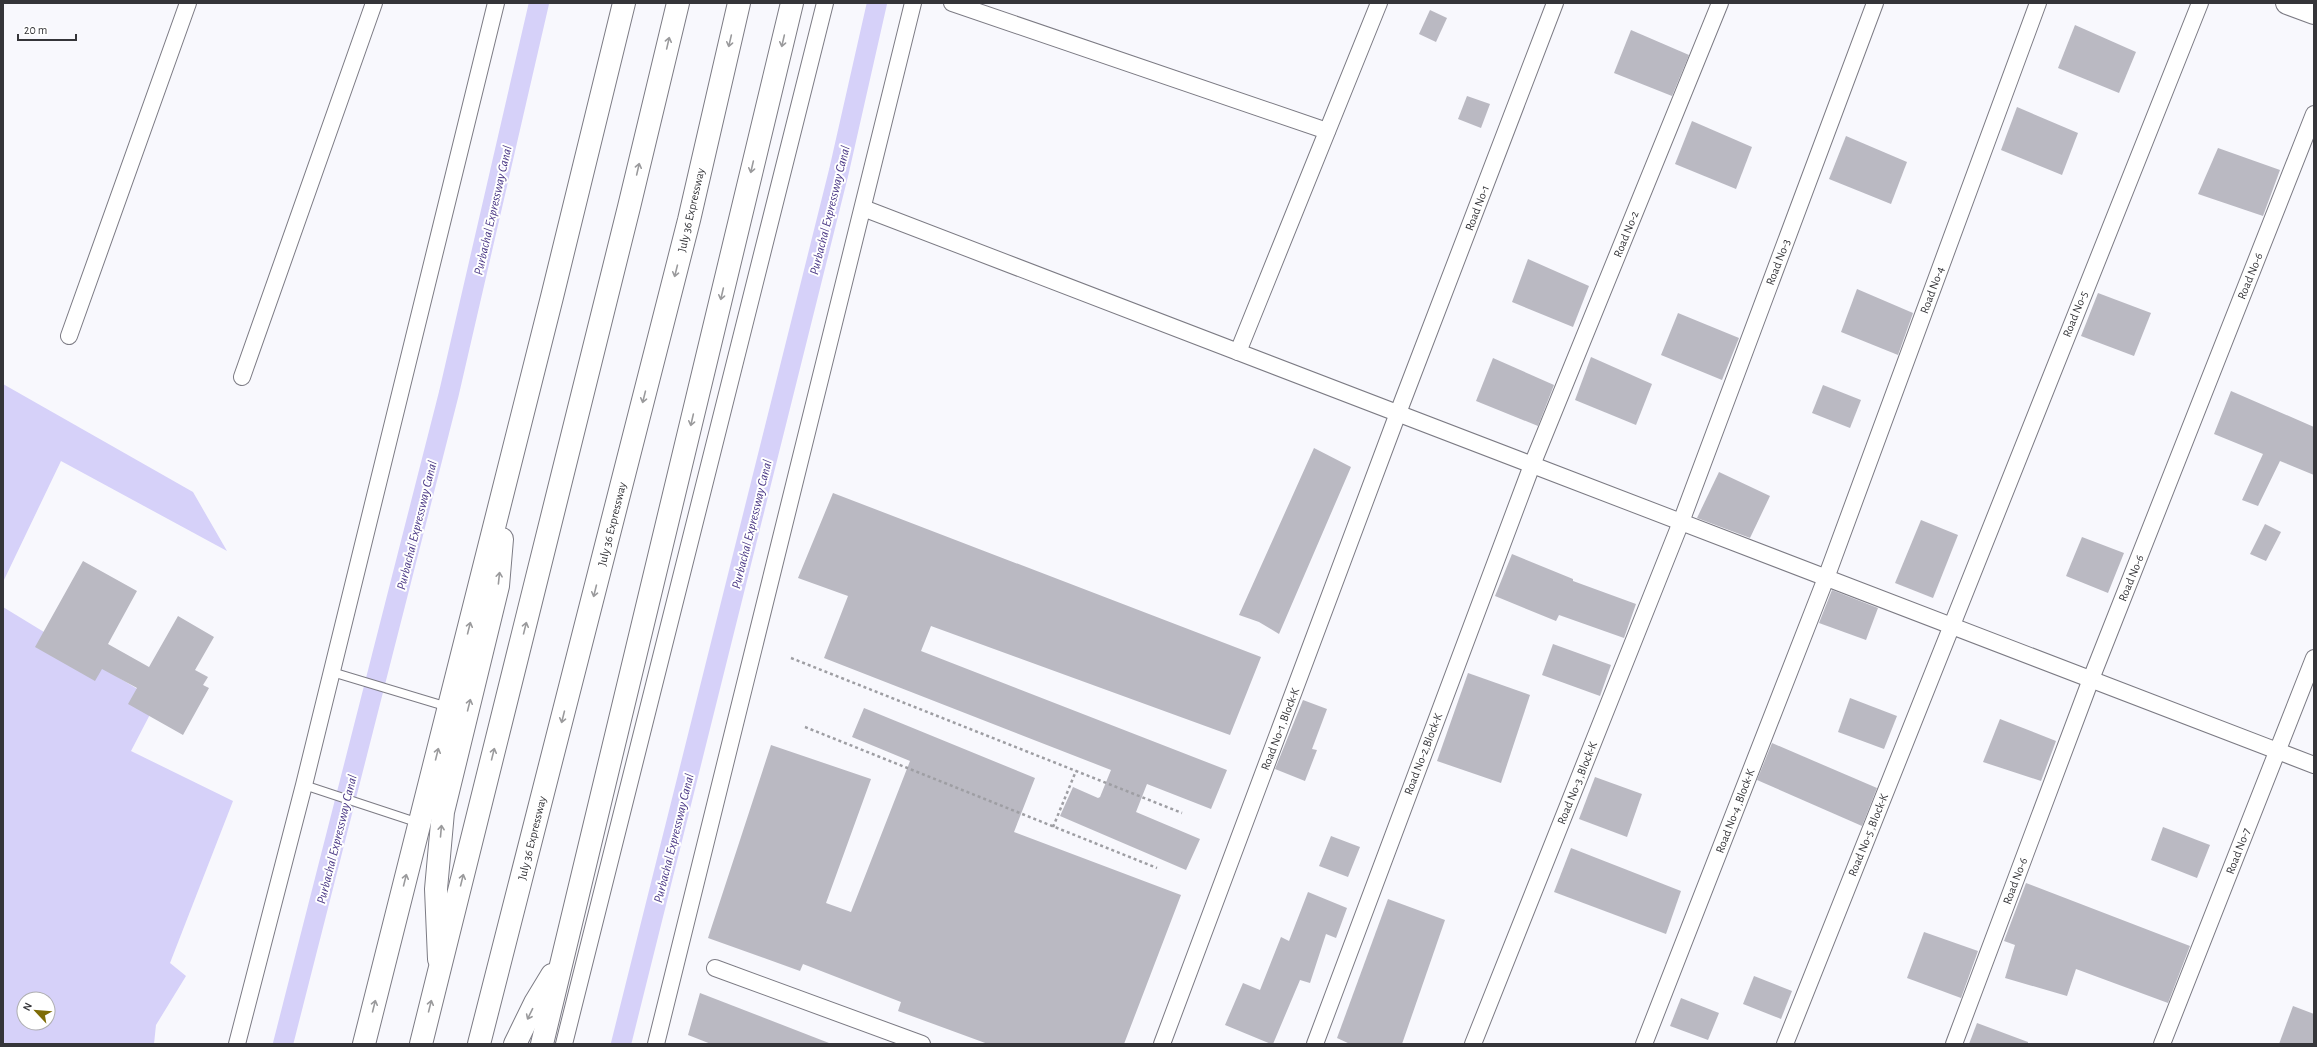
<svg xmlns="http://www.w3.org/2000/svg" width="2317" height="1047" font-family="'Alegreya Sans',sans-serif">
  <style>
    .water { fill: #d6d1f9; fill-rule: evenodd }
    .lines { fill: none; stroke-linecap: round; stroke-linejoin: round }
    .canal { stroke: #d6d1f9; stroke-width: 20 }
    .building { fill: #bab9c2 }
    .lane-casing { stroke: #7c7b84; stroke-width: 10 }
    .street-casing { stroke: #7c7b84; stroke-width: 18 }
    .secondary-casing { stroke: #7c7b84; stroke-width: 24 }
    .primary-casing { stroke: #7c7b84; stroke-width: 24 }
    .highway-casing { stroke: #7c7b84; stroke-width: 24 }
    .path { stroke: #9e9ea3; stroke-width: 2.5; stroke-dasharray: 3 3; stroke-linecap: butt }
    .lane { stroke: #fff; stroke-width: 8 }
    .street { stroke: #fff; stroke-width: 16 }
    .secondary { stroke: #fff; stroke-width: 22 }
    .primary { stroke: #fff; stroke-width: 22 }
    .highway { stroke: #fff; stroke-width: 22 }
    .oneway { stroke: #9a9a9c }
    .labels { text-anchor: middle; stroke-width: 4; stroke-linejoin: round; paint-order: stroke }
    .street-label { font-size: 12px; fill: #353539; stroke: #fff }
    .water-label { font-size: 13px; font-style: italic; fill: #4d3b87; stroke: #fff }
  </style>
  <rect width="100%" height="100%" fill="#f8f8fd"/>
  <g class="water">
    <path d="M3,384L193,492L227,551L61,461L3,582Z"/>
    <path d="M3,607L157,701L131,751L233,801L170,963L186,976L156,1025L154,1044H3ZM24,999H48V1023H24Z"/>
  </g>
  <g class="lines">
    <g class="canal">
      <path d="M283,1044L449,393L539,3"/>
      <path d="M621,1044L839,171L877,3"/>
    </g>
  </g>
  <g class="building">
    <path d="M1430,10L1447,18L1436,42L1419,34Z"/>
    <path d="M2075,25L2136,52L2119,93L2058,68Z"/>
    <path d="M1631,30L1689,55L1672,96L1614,73Z"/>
    <path d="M1467,96L1490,104L1481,128L1458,119Z"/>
    <path d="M2017,107L2078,133L2062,175L2001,150Z"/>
    <path d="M1692,121L1752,147L1736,189L1675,164Z"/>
    <path d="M1846,136L1907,162L1891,204L1829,179Z"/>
    <path d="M2218,148L2280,170L2263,216L2198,194Z"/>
    <path d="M1528,259L1589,286L1573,327L1512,302Z"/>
    <path d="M1857,289L1913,313L1898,355L1841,332Z"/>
    <path d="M2098,293L2151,313L2134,356L2081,336Z"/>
    <path d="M1678,313L1739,338L1722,380L1661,355Z"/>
    <path d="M1591,357L1652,384L1636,425L1575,400Z"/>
    <path d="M1493,358L1554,385L1538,426L1476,401Z"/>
    <path d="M1823,385L1861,400L1850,428L1812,413Z"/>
    <path d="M2231,391L2314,427V475L2280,461L2258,506L2242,500L2263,454L2214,434Z"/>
    <path d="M1314,448L1351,467L1279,634L1259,622L1239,615Z"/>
    <path d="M1719,472L1770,496L1750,538L1697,518Z"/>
    <path d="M833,493L1261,657L1230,735L931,626L921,651L1227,770L1211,809L1147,784L1136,812L1200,839L1186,870L1060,816L1073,787L1098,798L1100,797L1111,770L824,658L848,596L798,578Z"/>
    <path d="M1921,520L1958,535L1933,598L1895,583Z"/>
    <path d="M2265,524L2281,532L2266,561L2250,554Z"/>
    <path d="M2082,537L2124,553L2108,593L2066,576Z"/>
    <path d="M1512,554L1573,579V581L1636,604L1624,638L1559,615L1556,621L1495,596Z"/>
    <path d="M83,561L137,591L108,644L149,667L178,616L214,637L195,670L208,677L203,685L209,688L183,735L128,704L137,688L102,669L95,681L35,647Z"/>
    <path d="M1832,590L1878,608L1866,640L1819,623Z"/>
    <path d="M1553,644L1611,665L1600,696L1542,675Z"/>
    <path d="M1468,673L1530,695L1501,783L1437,761Z"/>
    <path d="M1850,698L1897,716L1884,749L1838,732Z"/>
    <path d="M1303,700L1327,709L1312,749L1317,750L1305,781L1275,769Z"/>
    <path d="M864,708L1035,778L1014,832L1181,895L1124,1044H988L898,1011L901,1002L803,964L800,971L708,938L771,745L871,779L826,903L851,912L910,761L852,737Z"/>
    <path d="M2000,719L2056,741L2041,781L1983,762Z"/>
    <path d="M1772,743L1877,788L1862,826L1757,780Z"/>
    <path d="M1595,777L1642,794L1627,837L1579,819Z"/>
    <path d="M2163,827L2210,845L2197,878L2151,860Z"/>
    <path d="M1331,836L1360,847L1348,877L1319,866Z"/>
    <path d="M1571,848L1681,891L1666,934L1554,892Z"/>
    <path d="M2026,883L2190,946L2168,1003L2076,969L2067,996L2005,978L2015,945L2004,941Z"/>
    <path d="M1308,892L1347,908L1336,938L1326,934L1310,983L1300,980L1273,1044H1271L1225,1025L1243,983L1260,990L1281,937L1289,941Z"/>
    <path d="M1388,899L1445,920L1402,1044H1350L1337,1038Z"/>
    <path d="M1924,932L1978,951L1961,998L1907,978Z"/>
    <path d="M1754,976L1792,991L1781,1019L1743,1004Z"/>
    <path d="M700,993L829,1043V1044H711L688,1035Z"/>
    <path d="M1681,998L1719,1013L1708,1040L1670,1026Z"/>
    <path d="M2293,1006L2314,1014V1044H2279Z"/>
    <path d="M1977,1023L2028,1042V1044H1969Z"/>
  </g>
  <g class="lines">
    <g class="lane-casing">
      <g id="lane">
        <path d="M332,672L448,707"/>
        <path d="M304,785L419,823"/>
      </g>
    </g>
    <g class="street-casing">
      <g id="street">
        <path d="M952,3L1327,131"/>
        <path d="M863,208L2314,765"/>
        <path d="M69,336L188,3"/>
        <path d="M1238,352L1379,3"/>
        <path d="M242,377L374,3"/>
        <path d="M715,968L922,1044"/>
        <path d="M237,1044L304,785L496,3"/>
        <path d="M564,1044L825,3"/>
        <path d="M656,1044L913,3"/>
        <path d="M1162,1044L1398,413L1555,3"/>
        <path d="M1315,1044L1532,465L1720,3"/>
        <path d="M1473,1044L1681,522L1875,3"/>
        <path d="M1644,1044L1826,578L2038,3"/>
        <path d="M1785,1044L2200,3"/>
        <path d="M1954,1044L2091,679L2314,114"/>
        <path d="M2162,1044L2314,658"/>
      </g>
    </g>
    <g class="secondary-casing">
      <path id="secondary" d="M2287,3L2314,13"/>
    </g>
    <g class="primary-casing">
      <g id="primary">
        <path d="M439,959L436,889L443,812L498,586L502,539"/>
        <path d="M364,1044L552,297L624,3"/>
        <path d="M515,1044L535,1003L552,975"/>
        <path d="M542,1044L792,3"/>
      </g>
    </g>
    <g class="highway-casing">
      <g id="highway">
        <path d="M421,1044L629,207L678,3"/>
        <path d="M479,1044L689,220L739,3"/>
      </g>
    </g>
    <g class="path">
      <path d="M791,658L1182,813"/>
      <path d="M805,727L1157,868"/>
      <path d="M1053,827L1076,771"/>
    </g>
    <use href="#lane" class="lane"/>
    <use href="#street" class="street"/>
    <use href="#secondary" class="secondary"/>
    <use href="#primary" class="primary"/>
    <use href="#highway" class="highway"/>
  </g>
  <defs><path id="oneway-shaft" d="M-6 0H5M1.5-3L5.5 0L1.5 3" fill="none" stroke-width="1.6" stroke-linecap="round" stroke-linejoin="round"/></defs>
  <g class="oneway">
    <use href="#oneway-shaft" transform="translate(730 41) rotate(103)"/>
    <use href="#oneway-shaft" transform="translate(783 41) rotate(103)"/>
    <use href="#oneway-shaft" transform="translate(668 43) rotate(-77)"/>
    <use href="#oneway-shaft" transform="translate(752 167) rotate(103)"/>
    <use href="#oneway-shaft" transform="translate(638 169) rotate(-77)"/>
    <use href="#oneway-shaft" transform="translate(676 271) rotate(104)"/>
    <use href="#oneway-shaft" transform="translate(722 294) rotate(103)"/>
    <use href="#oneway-shaft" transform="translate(644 397) rotate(104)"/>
    <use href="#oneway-shaft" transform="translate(692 420) rotate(103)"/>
    <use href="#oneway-shaft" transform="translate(499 578) rotate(-84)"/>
    <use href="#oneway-shaft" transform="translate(595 591) rotate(104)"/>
    <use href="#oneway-shaft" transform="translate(469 628) rotate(-76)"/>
    <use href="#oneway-shaft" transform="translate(525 628) rotate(-76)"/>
    <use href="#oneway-shaft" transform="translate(469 705) rotate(-76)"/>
    <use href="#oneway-shaft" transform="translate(563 717) rotate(104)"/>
    <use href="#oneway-shaft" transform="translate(437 754) rotate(-76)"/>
    <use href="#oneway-shaft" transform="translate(493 754) rotate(-76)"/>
    <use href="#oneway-shaft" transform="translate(441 831) rotate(-85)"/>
    <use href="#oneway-shaft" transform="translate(405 880) rotate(-76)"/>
    <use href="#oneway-shaft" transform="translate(462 880) rotate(-76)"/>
    <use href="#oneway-shaft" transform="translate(374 1006) rotate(-76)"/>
    <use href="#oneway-shaft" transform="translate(430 1006) rotate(-76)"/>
    <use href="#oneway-shaft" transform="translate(530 1014) rotate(116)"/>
  </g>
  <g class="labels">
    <g class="street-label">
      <text transform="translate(1477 208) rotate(-69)" y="4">Road No-1</text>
      <text transform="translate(691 210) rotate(-77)" y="4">July 36 Expressway</text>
      <text transform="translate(1626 234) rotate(-68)" y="4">Road No-2</text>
      <text transform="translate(1778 262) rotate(-69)" y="4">Road No-3</text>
      <text transform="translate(2250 276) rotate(-68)" y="4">Road No-6</text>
      <text transform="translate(1932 290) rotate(-70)" y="4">Road No-4</text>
      <text transform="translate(2075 314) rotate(-68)" y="4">Road No-5</text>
      <text transform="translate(612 524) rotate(-76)" y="4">July 36 Expressway</text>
      <text transform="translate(2131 578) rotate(-68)" y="4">Road No-6</text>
      <text transform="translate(1280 729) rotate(-69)" y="4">Road No-1 ,Block-K</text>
      <text transform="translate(1423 754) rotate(-69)" y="4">Road No-2,Block-K</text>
      <text transform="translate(1577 783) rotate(-68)" y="4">Road No-3 ,Block-K</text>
      <text transform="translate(1735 811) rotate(-69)" y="4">Road No-4 ,Block-K</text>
      <text transform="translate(1868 835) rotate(-68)" y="4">Road No-5 ,Block-K</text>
      <text transform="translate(532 838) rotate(-76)" y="4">July 36 Expressway</text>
      <text transform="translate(2238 851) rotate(-69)" y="4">Road No-7</text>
      <text transform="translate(2015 881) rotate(-69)" y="4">Road No-6</text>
    </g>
    <g class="water-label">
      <text transform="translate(492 210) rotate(-77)" y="5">Purbachal Expressway Canal</text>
      <text transform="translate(829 210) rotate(-76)" y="5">Purbachal Expressway Canal</text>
      <text transform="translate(751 524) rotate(-76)" y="5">Purbachal Expressway Canal</text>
      <text transform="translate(416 525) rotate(-76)" y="5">Purbachal Expressway Canal</text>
      <text transform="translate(673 838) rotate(-76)" y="5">Purbachal Expressway Canal</text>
      <text transform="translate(336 839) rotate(-76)" y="5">Purbachal Expressway Canal</text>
    </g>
  </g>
  <rect width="2317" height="1047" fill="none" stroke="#353539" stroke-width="8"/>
  <g transform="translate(36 1011) rotate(296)"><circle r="19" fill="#ffffff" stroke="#aeaeb0"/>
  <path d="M0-3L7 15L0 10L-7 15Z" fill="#7e6c07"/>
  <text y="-6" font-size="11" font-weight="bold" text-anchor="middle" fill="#353539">N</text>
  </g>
  <path d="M18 34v6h58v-6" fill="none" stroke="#353539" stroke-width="2"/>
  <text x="24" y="34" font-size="12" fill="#353539" stroke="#ffffff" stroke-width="3" paint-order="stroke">20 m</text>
</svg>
